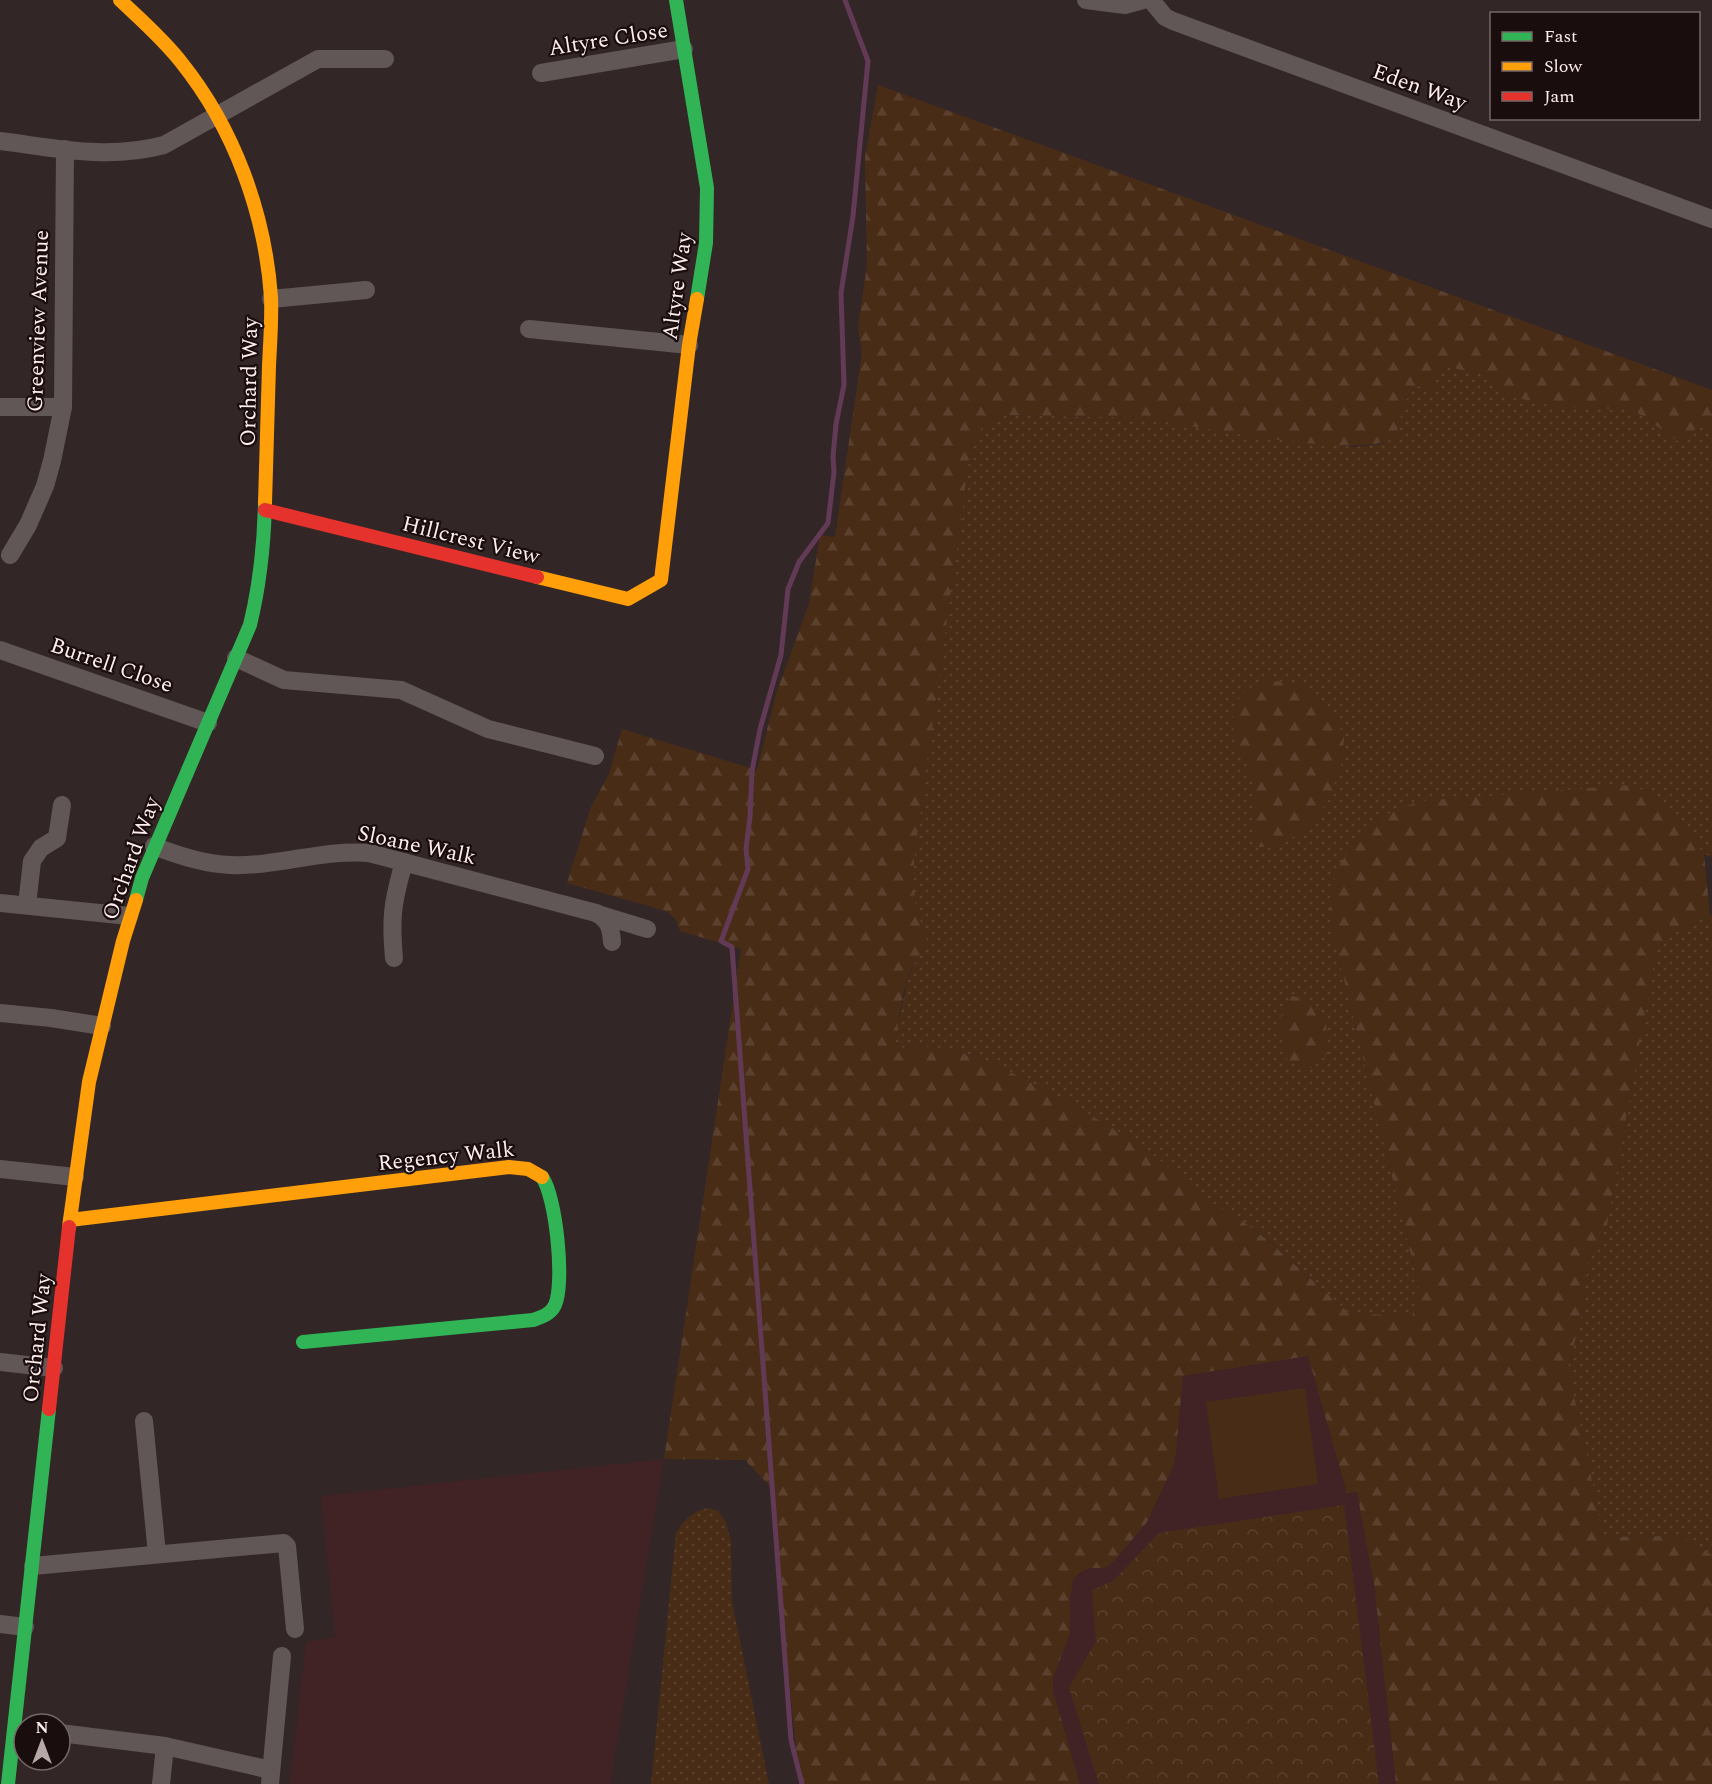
<svg xmlns="http://www.w3.org/2000/svg" width="1712" height="1784" font-family="Spectral,serif">
  <style>
    .built { fill: #412325 }
    .grass { fill: url(#grass-dots) }
    .forest { fill: url(#forest-firs) }
    .park { fill: url(#park-crowns) }
    .garden { fill: #492c16 }
    .lines { fill: none; stroke-linecap: round; stroke-linejoin: round }
    .stream { stroke: #623a56; stroke-width: 5 }
    .street { stroke: #625757; stroke-width: 18 }
    .fast { stroke: #30b455; stroke-width: 14 }
    .slow { stroke: #ff9f0a; stroke-width: 14 }
    .jam { stroke: #e5322d; stroke-width: 14 }
    .labels { text-anchor: middle; stroke-width: 4.5; stroke-linejoin: round; paint-order: stroke }
    .street-label { font-size: 22px; fill: #ffeded; stroke: #190d0e }
  </style>
  <defs>
    <pattern id="grass-dots" width="8" height="8" patternUnits="userSpaceOnUse" patternTransform="scale(1.5)"><rect width="8" height="8" fill="#492c16"/><path d="M2 2h.1M6 6h.1" fill="none" stroke="#5b412d" stroke-width="1.8" stroke-linecap="round"/></pattern>
    <pattern id="forest-firs" width="22" height="20" patternUnits="userSpaceOnUse" patternTransform="scale(1.5)"><rect width="22" height="20" fill="#492c16"/><path d="M5 1l3.5 6h-7zM16 11l3.5 6h-7z" fill="#5b412d"/></pattern>
    <pattern id="park-crowns" width="20" height="18" patternUnits="userSpaceOnUse" patternTransform="scale(1.5)"><rect width="20" height="18" fill="#492c16"/><path d="M2 6a3 3 0 1 1 6 0M12 15a3 3 0 1 1 6 0" fill="none" stroke="#5b412d"/></pattern>
  </defs>
  <rect width="100%" height="100%" fill="#332626"/>
  <g class="built">
    <path d="M1308,1356L1347,1492H1357L1370,1553L1396,1784H1080L1053,1691V1677L1070,1633L1069,1599L1073,1580L1081,1572L1091,1568H1105L1147,1522L1175,1462L1183,1376Z"/>
    <path d="M664,1459L610,1784H290L306,1642L335,1637L321,1496Z"/>
  </g>
  <g class="grass">
    <path d="M1444,363L1457,369L1486,374L1507,394L1614,409L1628,408L1641,415L1678,441C1695,434 1688,427 1712,426V857L1704,854L1672,810L1652,794L1330,892V922L1420,1292L1412,1316L1349,1313L1267,1239L1236,1216L1223,1210L1202,1196L1144,1147L1072,1104L997,1065L974,1056L941,1048L918,1046L903,1048L896,1044V1031L908,980L913,966L927,940V932L921,923L914,900V859L971,445L982,427L1003,415L1153,418L1159,421L1354,447L1381,444L1396,436C1400,421 1403,395 1418,386L1428,389Z"/>
    <path d="M1710,915H1712V1555L1680,1536L1604,1537L1568,1367L1583,1311L1588,1256L1602,1238L1607,1225L1656,952L1672,934Z"/>
    <path d="M709,1508L718,1511L725,1520L731,1541L732,1602L769,1784H651L676,1533C685,1519 692,1511 709,1508Z"/>
  </g>
  <g class="forest">
    <path d="M878,85L1712,390V426C1688,427 1695,434 1678,441L1641,415L1628,408L1614,409L1557,407L1519,398L1507,394L1486,374L1457,369L1444,363L1433,388L1428,389L1418,386C1403,395 1400,421 1396,436C1367,462 1202,427 1159,421L1153,418L1003,415L982,427L971,445L914,859C914,880 912,902 921,922C924,928 929,932 927,939C926,949 916,958 912,967C903,990 897,1019 896,1044L903,1048L918,1046L941,1048L974,1056L997,1065L1072,1104L1144,1147L1202,1196L1223,1210L1236,1216L1266,1239L1349,1313L1412,1316L1420,1292L1330,922V892L1341,862L1363,833L1391,812L1420,801L1631,785L1652,794L1672,810L1704,854L1710,915L1672,934L1656,952L1607,1225L1602,1238L1588,1256L1583,1311L1568,1367L1604,1537L1680,1536L1712,1555V1784H1396L1374,1584L1357,1492L1347,1493L1308,1356L1183,1376L1175,1462L1147,1522L1115,1560L1105,1568H1091L1081,1572L1073,1580L1070,1599V1634L1053,1677V1691L1080,1784H804L796,1749L770,1486L745,1460L664,1459L741,949L680,931L675,918L666,911L567,883L591,807L609,774L622,729L757,770L776,694L809,604L820,535L835,537L862,353L858,328L867,265L865,157Z"/>
    <path d="M1267,680L1293,683L1314,694L1335,712L1344,739L1341,766L1329,800L1306,829L1279,846L1259,847L1252,829L1253,778L1245,760L1234,741L1232,720L1236,702L1248,689Z"/>
    <path d="M1292,996L1310,1001L1326,1023L1328,1053L1312,1068L1287,1061L1284,1043L1278,1037L1276,1025Z"/>
  </g>
  <path class="park" d="M1344,1505L1379,1784H1099L1069,1688L1096,1641L1092,1590L1113,1581L1159,1533Z"/>
  <path class="garden" d="M1305,1388L1318,1484L1219,1499L1206,1402Z"/>
  <g class="lines">
    <path class="stream" d="M802,1784L791,1740L732,947L721,941L748,869L746,849L750,817L752,771L760,729L781,655L788,589L799,562L828,523L834,472L833,457L836,424L844,385L841,293L853,216L868,61L845,0"/>
    <g class="street">
      <path d="M1086,0L1125,5L1143,0"/>
      <path d="M1151,0L1165,17L1173,21L1712,219"/>
      <path d="M541,73L684,49"/>
      <path d="M0,141C56,148 108,160 164,145L318,59H385"/>
      <path d="M271,299L366,290"/>
      <path d="M529,329L689,345"/>
      <path d="M0,407H63"/>
      <path d="M10,555L28,525L45,486L52,461L63,407L65,149"/>
      <path d="M0,650L208,723"/>
      <path d="M236,658L284,680L401,690L488,729L595,756"/>
      <path d="M154,846C179,856 204,864 230,865C277,867 323,849 369,853L596,913C609,920 611,928 612,942"/>
      <path d="M0,903L129,916"/>
      <path d="M27,905L32,861L41,848L57,838L62,805"/>
      <path d="M598,914L647,929"/>
      <path d="M394,958C390,917 393,901 404,862"/>
      <path d="M0,1013L51,1018L102,1026"/>
      <path d="M0,1169L75,1177"/>
      <path d="M0,1362L54,1368"/>
      <path d="M144,1421L157,1554"/>
      <path d="M33,1566L284,1543L287,1546L295,1629"/>
      <path d="M0,1624L25,1627"/>
      <path d="M60,1733L165,1746L271,1770"/>
      <path d="M161,1784L165,1746"/>
      <path d="M270,1784L282,1656"/>
    </g>
    <g class="fast">
      <path d="M676,0L707,188L706,243L697,299"/>
      <path d="M136,900L142,878L250,625C260,584 264,545 265,503"/>
      <path d="M303,1342L533,1320C542,1317 551,1314 555,1305C565,1283 556,1196 542,1177"/>
      <path d="M8,1784L49,1409"/>
    </g>
    <g class="slow">
      <path d="M120,0C141,20 163,39 181,62C234,128 265,213 271,297C272,320 270,343 269,366C268,412 266,457 265,503"/>
      <path d="M537,577L628,599L661,580L689,345L697,299"/>
      <path d="M70,1220L509,1167L528,1169L542,1177"/>
      <path d="M69,1227L89,1082L123,941L136,900"/>
    </g>
    <g class="jam">
      <path d="M265,510L537,577"/>
      <path d="M49,1409L69,1227"/>
    </g>
  </g>
  <g class="labels">
    <g class="street-label">
      <text transform="translate(608 38) rotate(-9)" y="8">Altyre Close</text>
      <text transform="translate(1420 86) rotate(20)" y="8">Eden Way</text>
      <text transform="translate(676 286) rotate(-82)" y="8">Altyre Way</text>
      <text transform="translate(37 321) rotate(-88)" y="8">Greenview Avenue</text>
      <text transform="translate(248 382) rotate(-89)" y="8">Orchard Way</text>
      <text transform="translate(471 539) rotate(14)" y="8">Hillcrest View</text>
      <text transform="translate(112 664) rotate(19)" y="8">Burrell Close</text>
      <text transform="translate(417 844) rotate(12)" y="8">Sloane Walk</text>
      <text transform="translate(130 858) rotate(-70)" y="8">Orchard Way</text>
      <text transform="translate(446 1155) rotate(-6)" y="8">Regency Walk</text>
      <text transform="translate(36 1338) rotate(-84)" y="8">Orchard Way</text>
    </g>
  </g>
  <rect x="1490" y="12" width="210" height="108" fill="#190d0e" stroke="#756767" stroke-width="1.5"/>
  <rect x="1502" y="32" width="30" height="9" fill="#30b455" stroke="#756767" stroke-width="1.5"/>
  <text x="1544" y="42" font-size="18" fill="#ffeded">Fast</text>
  <rect x="1502" y="62" width="30" height="9" fill="#ff9f0a" stroke="#756767" stroke-width="1.5"/>
  <text x="1544" y="72" font-size="18" fill="#ffeded">Slow</text>
  <rect x="1502" y="92" width="30" height="9" fill="#e5322d" stroke="#756767" stroke-width="1.5"/>
  <text x="1544" y="102" font-size="18" fill="#ffeded">Jam</text>
  <g transform="translate(42 1742)"><circle r="28" fill="#190d0e" stroke="#756767" stroke-width="1.5"/>
  <path d="M0-4.5L10 22L0 15L-10 22Z" fill="#b8a7a7"/>
  <text y="-9" font-size="16" font-weight="bold" text-anchor="middle" fill="#ffeded">N</text>
  </g>
</svg>
